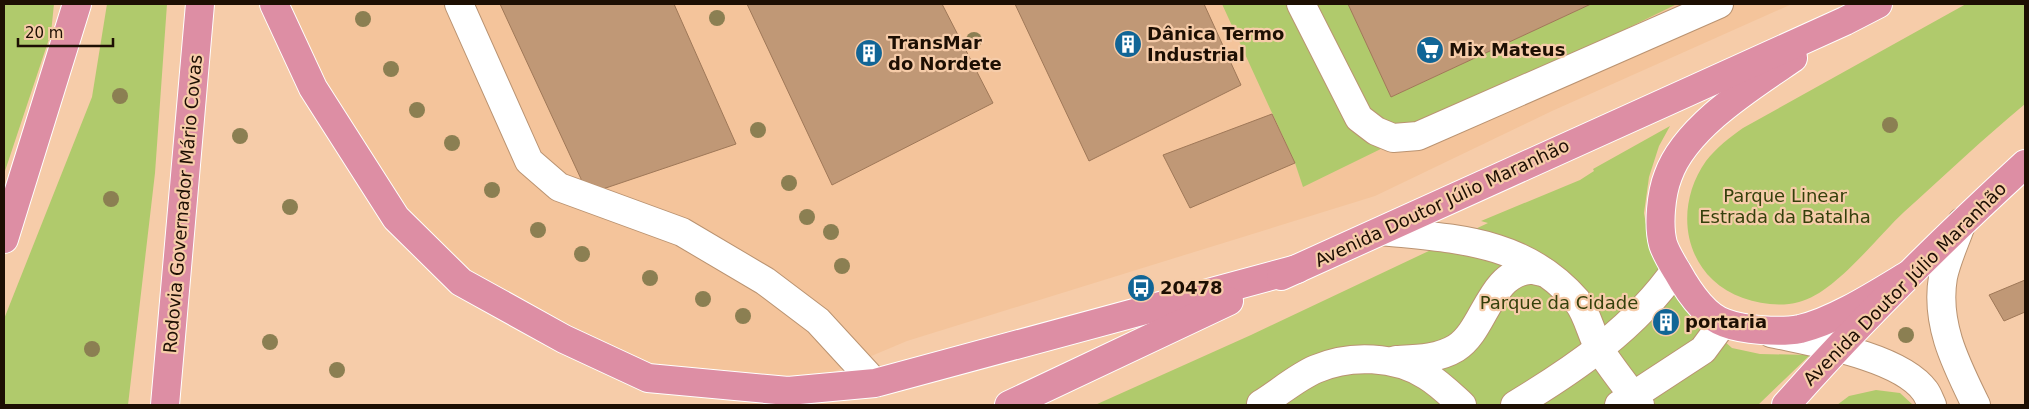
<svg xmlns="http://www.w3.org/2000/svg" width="2029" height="409" font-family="'DejaVu Sans',sans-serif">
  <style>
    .built { fill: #f4c49b }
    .green { fill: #b0ca6c }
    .building { fill: #c09876; stroke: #9f7858 }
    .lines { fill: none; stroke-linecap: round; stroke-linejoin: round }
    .minor-casing { stroke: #ba9371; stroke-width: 30 }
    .highway-casing { stroke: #fff; stroke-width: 30 }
    .minor { stroke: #fff; stroke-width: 28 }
    .highway { stroke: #dd8ea4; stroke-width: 28 }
    .tree { fill: #8b7f52 }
    .labels { text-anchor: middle; stroke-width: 4.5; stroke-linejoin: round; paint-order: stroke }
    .poi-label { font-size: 18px; font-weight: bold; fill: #1d0f03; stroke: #f6cca9; text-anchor: start }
    .park-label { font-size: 18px; fill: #34400b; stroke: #f6cca9 }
    .street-label { font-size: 18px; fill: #1d0f03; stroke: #f6cca9 }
  </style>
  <rect width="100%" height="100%" fill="#f6cca9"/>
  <path class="built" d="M274,4H1792L1552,111L1375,196L907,341L788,391L648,378L564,339L408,229Z"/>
  <g class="green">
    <path d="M4,4H54L51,33L4,174Z"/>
    <path d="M107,4H167L155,173L128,405H4V319L92,97Z"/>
    <path d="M1222,4H1348L1391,97L1591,4H1677L1303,187L1295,163Z"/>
    <path d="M1966,4H2025V104C1984,138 1944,176 1904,212C1876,238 1835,293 1799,302C1780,307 1761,304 1743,298C1684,277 1672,209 1706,161C1716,148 1730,137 1743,128Z"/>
    <path d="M1670,126L1659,146L1649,177L1644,213L1651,254L1684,306L1732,348L1760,354L1810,355L1758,405H1095L1251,335L1488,223L1481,221L1580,180L1594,171L1593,169Z"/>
    <path d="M1876,390L1900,393L1913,405H1837L1849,396Z"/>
  </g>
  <g class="building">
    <path d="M500,4H674L736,144L588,194Z"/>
    <path d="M747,4H942L993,103L832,185Z"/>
    <path d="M1015,4H1204L1241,85L1089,161Z"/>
    <path d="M1348,4H1591L1391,97Z"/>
    <path d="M1272,114L1295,163L1190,208L1163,155Z"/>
    <path d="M2025,280V312L2004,321L1989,295Z"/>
    <path d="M1669,309L1679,324L1664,335L1653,320Z"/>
  </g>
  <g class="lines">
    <g class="minor-casing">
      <g id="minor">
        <path d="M459,4L529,161L559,187L682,232L765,281L818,321L875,383"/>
        <path d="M1301,4L1359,118L1376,131L1393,138L1418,136L1719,4"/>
        <path d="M1962,222C1956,240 1947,258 1943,277C1935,324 1956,364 1976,405"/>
        <path d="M1382,231C1457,239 1524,240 1577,301C1588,314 1591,335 1600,350C1612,369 1627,387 1640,405"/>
        <path d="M1771,333C1811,342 1900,356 1925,391C1928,395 1930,401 1932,405"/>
        <path d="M1396,360C1416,359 1438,359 1456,348C1485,330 1489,274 1529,270C1533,269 1539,272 1544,272"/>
        <path d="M1261,404C1279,393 1297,377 1316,369C1350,354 1396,356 1427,376C1440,384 1451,395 1462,405"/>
        <path d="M1515,405C1575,369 1636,327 1676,269"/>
        <path d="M1619,405L1703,350L1723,323"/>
      </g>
    </g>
    <g class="highway-casing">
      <g id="highway">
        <path d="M274,4L313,88L396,218L461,282L564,339L648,378L788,391L875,383L1297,269"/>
        <path d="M1793,58C1752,86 1685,127 1668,176C1661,194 1658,225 1663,244C1666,253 1672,263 1677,271C1687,289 1704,316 1725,323C1743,330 1780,333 1800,329C1835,321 1878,293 1908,275"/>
        <path d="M4,239L77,4"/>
        <path d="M1281,276L1845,21L1878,4"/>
        <path d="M165,405L200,4"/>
        <path d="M1009,405L1229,301"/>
        <path d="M1786,405C1861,320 1941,241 2025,164"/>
      </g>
    </g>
    <use href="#minor" class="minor"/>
    <use href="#highway" class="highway"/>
  </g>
  <g class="tree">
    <circle cx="717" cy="18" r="8"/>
    <circle cx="363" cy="19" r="8"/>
    <circle cx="974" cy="40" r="8"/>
    <circle cx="391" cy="69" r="8"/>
    <circle cx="120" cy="96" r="8"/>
    <circle cx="417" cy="110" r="8"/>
    <circle cx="1890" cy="125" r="8"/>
    <circle cx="758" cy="130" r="8"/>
    <circle cx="240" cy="136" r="8"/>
    <circle cx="452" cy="143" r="8"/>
    <circle cx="789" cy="183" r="8"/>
    <circle cx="492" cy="190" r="8"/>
    <circle cx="111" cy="199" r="8"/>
    <circle cx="290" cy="207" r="8"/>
    <circle cx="807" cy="217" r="8"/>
    <circle cx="538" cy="230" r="8"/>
    <circle cx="831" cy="232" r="8"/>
    <circle cx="582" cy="254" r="8"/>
    <circle cx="842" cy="266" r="8"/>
    <circle cx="650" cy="278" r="8"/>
    <circle cx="703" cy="299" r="8"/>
    <circle cx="743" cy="316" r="8"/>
    <circle cx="1906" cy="335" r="8"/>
    <circle cx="270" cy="342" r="8"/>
    <circle cx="92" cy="349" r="8"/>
    <circle cx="337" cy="370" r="8"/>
  </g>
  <defs>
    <g id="building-disc" transform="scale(1.4375)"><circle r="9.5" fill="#116596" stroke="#f6cca9"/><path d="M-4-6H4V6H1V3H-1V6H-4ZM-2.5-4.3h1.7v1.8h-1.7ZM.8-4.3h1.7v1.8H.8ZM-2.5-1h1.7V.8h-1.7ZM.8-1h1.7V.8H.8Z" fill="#fff"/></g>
    <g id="supermarket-disc" transform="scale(1.4375)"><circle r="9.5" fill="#116596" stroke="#f6cca9"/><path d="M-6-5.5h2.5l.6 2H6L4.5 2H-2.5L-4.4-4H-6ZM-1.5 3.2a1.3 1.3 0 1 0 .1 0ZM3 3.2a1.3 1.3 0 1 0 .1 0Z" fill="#fff"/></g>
    <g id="bus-disc" transform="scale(1.4375)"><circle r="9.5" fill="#116596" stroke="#f6cca9"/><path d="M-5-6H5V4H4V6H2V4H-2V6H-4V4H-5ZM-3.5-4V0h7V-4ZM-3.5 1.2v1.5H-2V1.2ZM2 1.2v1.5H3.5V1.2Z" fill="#fff"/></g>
  </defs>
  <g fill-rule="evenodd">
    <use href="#building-disc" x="1128" y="44"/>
    <use href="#supermarket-disc" x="1430" y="50"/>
    <use href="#building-disc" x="869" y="53"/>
    <use href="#bus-disc" x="1141" y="288"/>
    <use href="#building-disc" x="1666" y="322"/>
  </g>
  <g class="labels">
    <g class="poi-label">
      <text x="1147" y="40">Dânica Termo<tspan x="1147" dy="21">Industrial</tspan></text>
      <text x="888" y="49">TransMar<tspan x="888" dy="21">do Nordete</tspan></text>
      <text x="1449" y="56">Mix Mateus</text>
      <text x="1160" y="294">20478</text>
      <text x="1685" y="328">portaria</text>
    </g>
    <g class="park-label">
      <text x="1785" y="202">Parque Linear<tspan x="1785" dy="21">Estrada da Batalha</tspan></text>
      <text x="1559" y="309">Parque da Cidade</text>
    </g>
    <g class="street-label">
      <text transform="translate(1442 203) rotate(-25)" y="6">Avenida Doutor Júlio Maranhão</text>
      <text transform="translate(183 204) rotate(-85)" y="6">Rodovia Governador Mário Covas</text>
      <text transform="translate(1905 284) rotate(-45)" y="6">Avenida Doutor Júlio Maranhão</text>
    </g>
  </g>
  <rect width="2029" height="409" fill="none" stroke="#1d0f03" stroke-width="10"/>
  <path d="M18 38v8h95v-8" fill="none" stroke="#1d0f03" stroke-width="2.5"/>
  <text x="25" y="38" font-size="15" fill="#1d0f03" stroke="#f6cca9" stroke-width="4" paint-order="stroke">20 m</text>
</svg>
